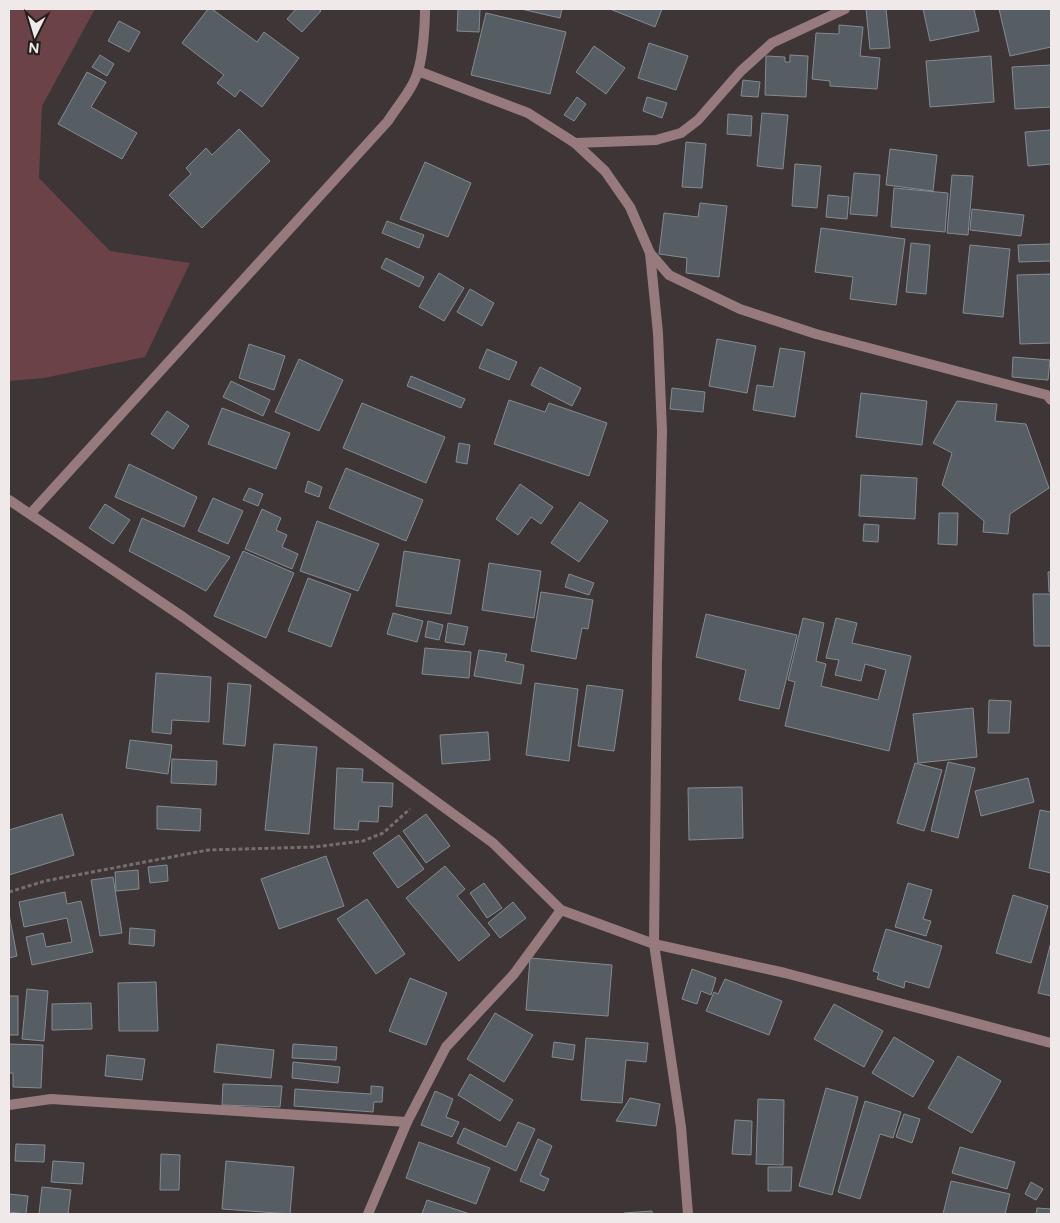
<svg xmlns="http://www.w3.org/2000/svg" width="1060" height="1223" font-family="Figtree,sans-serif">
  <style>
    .green { fill: #6a4248 }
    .building { fill: #575e63; stroke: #848b90 }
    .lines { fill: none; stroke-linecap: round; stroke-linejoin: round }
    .path { stroke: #756e6f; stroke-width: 3; stroke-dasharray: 4 2.5; stroke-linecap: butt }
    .minor { stroke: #977a7e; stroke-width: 10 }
  </style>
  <rect width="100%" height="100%" fill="#3d3536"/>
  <path class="green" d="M9,9H95L42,106L39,178L110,251L190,263L145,357L44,378L9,381Z"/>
  <g class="building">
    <path d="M208,9H212L257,42L264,32L299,58L262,107L240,90L235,97L217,83L224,75L182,43Z"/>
    <path d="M296,9H318L321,11L302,32L287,19Z"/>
    <path d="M458,9H480L479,32L457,31Z"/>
    <path d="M521,9H562L560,18Z"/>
    <path d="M610,9H662L655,27Z"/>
    <path d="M866,9H886L890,48L870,49Z"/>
    <path d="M923,9H974L979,31L930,41Z"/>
    <path d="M999,9H1051V47L1010,56Z"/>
    <path d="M486,13L566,32L550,94L471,75Z"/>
    <path d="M119,21L140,32L129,52L108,41Z"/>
    <path d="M839,25L863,27L860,56L880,58L877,89L830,86V81L812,79L816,33L839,34Z"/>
    <path d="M649,43L688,56L676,90L638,78Z"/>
    <path d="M594,46L625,68L606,94L576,72Z"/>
    <path d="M100,55L114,64L107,76L92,67Z"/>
    <path d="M790,55L808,56L806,97L765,95L766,56L785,57V62H790Z"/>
    <path d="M991,56L994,102L930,107L926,61Z"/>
    <path d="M1051,65V107L1015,109L1012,67Z"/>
    <path d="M87,72L106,82L91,107L137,133L122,159L58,124Z"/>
    <path d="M743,80L760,82L758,97L741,96Z"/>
    <path d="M577,97L586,104L574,121L564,115Z"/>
    <path d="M647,97L667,103L662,118L643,111Z"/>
    <path d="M762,113L788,115L783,169L757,166Z"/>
    <path d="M728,114L752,116L751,136L727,134Z"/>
    <path d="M239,129L270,161L202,228L169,195L191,174L186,168L206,148L212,155Z"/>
    <path d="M1051,130V164L1028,166L1025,132Z"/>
    <path d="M686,142L706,144L702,188L682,187Z"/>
    <path d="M890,149L937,155L933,191L886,185Z"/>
    <path d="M425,162L471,183L448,237L400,219Z"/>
    <path d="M795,164L821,166L817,208L792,206Z"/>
    <path d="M854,173L880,175L877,216L850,214Z"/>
    <path d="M952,175L973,176L968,235L947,233Z"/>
    <path d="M894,188L948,193L945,232L891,227Z"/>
    <path d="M828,195L849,197L847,219L826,217Z"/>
    <path d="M700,203L727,206L719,277L686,273L687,258L659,254L664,213L698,217Z"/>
    <path d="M972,209L1024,215L1021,236L970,230Z"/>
    <path d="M387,221L424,235L419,248L382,233Z"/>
    <path d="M821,228L905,239L896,305L850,299L853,277L815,272Z"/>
    <path d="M911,243L930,245L926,294L906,292Z"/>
    <path d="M1051,244V261L1019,262L1018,245Z"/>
    <path d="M970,245L1010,249L1003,317L963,313Z"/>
    <path d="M386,258L424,277L419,287L381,268Z"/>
    <path d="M439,273L464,288L444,321L419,307Z"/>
    <path d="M1051,274V343L1020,344L1017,275Z"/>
    <path d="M470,289L494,303L482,326L457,312Z"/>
    <path d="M717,339L756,346L747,393L709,386Z"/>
    <path d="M249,344L285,356L274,390L239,378Z"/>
    <path d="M780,348L805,352L795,417L753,410L757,385L773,387Z"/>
    <path d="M487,349L517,362L509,380L479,368Z"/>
    <path d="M1013,357L1050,360L1048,380L1012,377Z"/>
    <path d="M299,359L343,380L319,431L275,412Z"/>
    <path d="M540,367L581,388L572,406L531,385Z"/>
    <path d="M411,376L465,399L461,408L407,386Z"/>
    <path d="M231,381L270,400L263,416L223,397Z"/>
    <path d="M672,388L705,392L703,412L670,409Z"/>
    <path d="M861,393L927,401L922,445L856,437Z"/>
    <path d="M509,400L545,412L549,403L607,423L589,476L494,444Z"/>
    <path d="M957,401L997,404L995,421L1026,424L1049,488L1010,514L1008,534L983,532L984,521L942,485L952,453L933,443Z"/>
    <path d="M362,403L445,437L426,483L343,448Z"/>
    <path d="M222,408L290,433L276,469L208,444Z"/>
    <path d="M167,411L189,426L173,449L151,434Z"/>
    <path d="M459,443L470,445L467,464L456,462Z"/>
    <path d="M129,464L197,497L184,527L115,497Z"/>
    <path d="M346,468L423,500L406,541L329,508Z"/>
    <path d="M861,475L917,478L915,519L859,516Z"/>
    <path d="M308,481L322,487L319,497L305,492Z"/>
    <path d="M520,484L553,507L541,524L531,517L518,535L496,519Z"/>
    <path d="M249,488L263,494L258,506L243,500Z"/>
    <path d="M213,498L243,511L228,544L198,531Z"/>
    <path d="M580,502L608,521L579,562L551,543Z"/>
    <path d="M105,504L130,520L113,544L89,528Z"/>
    <path d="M262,509L281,518L276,530L287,535L282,547L298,554L292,569L245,549Z"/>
    <path d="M939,513H958L957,545L938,544Z"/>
    <path d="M142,518L230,557L206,591L129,551Z"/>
    <path d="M317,521L379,544L358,591L300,571Z"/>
    <path d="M864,524L879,525L878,542L863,541Z"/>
    <path d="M243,551L294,573L266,638L214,616Z"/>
    <path d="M404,551L460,560L451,614L396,606Z"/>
    <path d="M489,563L541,571L534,618L482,610Z"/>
    <path d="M1048,572H1051V592H1049Z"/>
    <path d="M569,574L594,583L589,595L565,587Z"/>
    <path d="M308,578L351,594L331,647L288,631Z"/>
    <path d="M541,592L593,600L588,629L582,628L576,659L531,651Z"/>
    <path d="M1033,594H1051V646H1034Z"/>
    <path d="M393,613L423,621L417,642L387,634Z"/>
    <path d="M706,614L797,635L779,709L739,700L746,670L696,657Z"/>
    <path d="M803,618L824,623L816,661L826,664L821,686L878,700L886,670L865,664L861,681L835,675L839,660L826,658L836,618L857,623L852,643L911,656L889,751L785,726L795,682L788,680Z"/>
    <path d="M428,621L443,625L439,640L425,637Z"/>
    <path d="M448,623L468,627L464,645L445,642Z"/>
    <path d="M425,648L471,652L469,678L422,674Z"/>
    <path d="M479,650L507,654L505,661L524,665L521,684L474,676Z"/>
    <path d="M156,673L211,677L209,722L172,720L171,734L152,732Z"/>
    <path d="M228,683L251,685L245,746L223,744Z"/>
    <path d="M535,683L578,689L569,761L526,755Z"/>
    <path d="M587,685L623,690L614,751L578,746Z"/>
    <path d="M989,700L1011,701L1009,733H988Z"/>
    <path d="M973,708L977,757L918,763L913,714Z"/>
    <path d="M488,732L490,760L442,764L440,735Z"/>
    <path d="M130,740L172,745L168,774L126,768Z"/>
    <path d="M274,744L317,747L309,834L265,830Z"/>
    <path d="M172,759L217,761L216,785L171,783Z"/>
    <path d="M948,762L975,768L958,838L931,831Z"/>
    <path d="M915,763L942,770L924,831L897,823Z"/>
    <path d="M337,768L363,769L362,782L393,783L392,807L379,806L378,822L359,821L358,830L334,829Z"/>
    <path d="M1028,778L1034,802L981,816L975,791Z"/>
    <path d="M742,787L743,838L689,840L688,788Z"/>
    <path d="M157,806L201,809L200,831L157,829Z"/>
    <path d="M1040,810L1051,812V873L1029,868Z"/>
    <path d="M62,814L74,855L9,875V830Z"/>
    <path d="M426,814L450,846L426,863L403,831Z"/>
    <path d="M399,835L424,869L398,888L373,853Z"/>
    <path d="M326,856L344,906L279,929L261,879Z"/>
    <path d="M167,865L168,881L150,883L148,867Z"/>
    <path d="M445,866L465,889L457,896L490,935L459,961L406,898Z"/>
    <path d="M138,870L139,889L116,891L115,872Z"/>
    <path d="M113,877L122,933L100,936L91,880Z"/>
    <path d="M484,883L502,908L487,918L470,893Z"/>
    <path d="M908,883L932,890L923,919L931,921L926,936L895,927Z"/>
    <path d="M65,892L67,904L81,901L93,952L32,965L26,937L43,933L46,947L72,942L67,918L24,927L19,902Z"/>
    <path d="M1013,895L1048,906L1031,963L996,953Z"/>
    <path d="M367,899L405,954L376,974L337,919Z"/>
    <path d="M513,902L526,918L500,938L488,923Z"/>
    <path d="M9,914L17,956L9,958Z"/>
    <path d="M130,928L155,930L154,946L129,944Z"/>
    <path d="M886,929L942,946L929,988L905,981L904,988L877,979L879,973L873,971Z"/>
    <path d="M1051,942V996L1038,993Z"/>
    <path d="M530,958L612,965L608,1016L526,1010Z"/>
    <path d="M692,969L716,978L711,995L701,991L697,1004L682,999Z"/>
    <path d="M410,978L447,993L426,1045L389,1031Z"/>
    <path d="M725,979L782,1001L769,1035L706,1011L714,992L718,994Z"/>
    <path d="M156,982L158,1031H119L118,983Z"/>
    <path d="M27,989L48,991L44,1041L22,1039Z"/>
    <rect x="9" y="996" width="9" height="39"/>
    <path d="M91,1003L92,1029L52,1030V1004Z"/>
    <path d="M834,1004L883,1031L864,1067L814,1039Z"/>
    <path d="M495,1013L533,1035L504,1082L467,1059Z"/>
    <path d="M894,1037L934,1061L913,1097L872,1073Z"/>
    <path d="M586,1038L648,1043L646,1062L626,1060L622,1103L581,1100Z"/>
    <path d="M554,1042L575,1045L573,1060L552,1057Z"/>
    <path d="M9,1044L43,1045L41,1088L13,1087V1073H9Z"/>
    <path d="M217,1044L274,1050L271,1078L214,1072Z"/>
    <path d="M293,1044L337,1047L336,1060L292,1058Z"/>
    <path d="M107,1055L145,1059L142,1080L105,1076Z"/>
    <path d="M958,1056L1001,1081L972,1133L928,1108Z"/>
    <path d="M293,1062L340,1067L338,1083L292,1078Z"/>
    <path d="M470,1074L513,1100L500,1121L458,1095Z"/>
    <path d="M223,1084L282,1086L280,1107L222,1105Z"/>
    <path d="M371,1086L383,1087L382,1102H374L373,1112L294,1106L295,1089L371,1094Z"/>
    <path d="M826,1088L858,1097L832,1195L799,1186Z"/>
    <path d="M435,1091L453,1099L446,1117L459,1122L452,1137L421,1125Z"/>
    <path d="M630,1098L660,1104L656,1126L616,1121Z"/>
    <path d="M758,1099L784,1100L783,1165L756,1164Z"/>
    <path d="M865,1101L901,1112L893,1138L880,1134L860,1199L838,1192Z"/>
    <path d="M904,1114L920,1119L912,1143L896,1137Z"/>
    <path d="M735,1120L752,1121L751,1155L732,1154Z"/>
    <path d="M518,1122L535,1129L516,1171L457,1143L464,1128L506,1147Z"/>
    <path d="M538,1139L552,1146L540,1175L549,1179L544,1191L520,1181Z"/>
    <path d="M419,1142L490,1168L476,1204L406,1178Z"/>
    <path d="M16,1144L45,1145L44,1162L15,1161Z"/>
    <path d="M960,1147L1015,1162L1007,1189L952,1173Z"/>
    <path d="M161,1154L180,1155L179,1190H160Z"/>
    <path d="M53,1161L84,1163L82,1184L51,1182Z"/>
    <path d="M226,1161L294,1167L290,1214L222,1209Z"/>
    <path d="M768,1167H792L791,1191H768Z"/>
    <path d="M951,1181L1010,1194L1005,1214H943Z"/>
    <path d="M1031,1182L1043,1189L1036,1200L1025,1194Z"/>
    <path d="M42,1187L71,1190L68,1214H39Z"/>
    <path d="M9,1194L28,1196L26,1214L9,1212Z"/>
    <path d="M427,1200L470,1214H422Z"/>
    <path d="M1037,1208L1051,1209V1214H1036Z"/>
    <path d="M652,1211V1214H625L624,1213Z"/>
  </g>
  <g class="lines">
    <path class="path" d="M9,892L45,881L208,850L314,847L363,841L383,833L410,809"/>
    <g class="minor">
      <path d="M418,71L528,113L575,143L605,171L630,207L650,253L669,275L740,309L816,334L1047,395L1051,400"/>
      <path d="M575,143L656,140L681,133L698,120L741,71L772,43L845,9"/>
      <path d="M650,253L658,333L662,431L657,661L654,944L681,1127L688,1214"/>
      <path d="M9,500L183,617L493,843L561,910L654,944L785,973L1051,1043"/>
      <path d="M31,513L388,121C398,105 413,89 418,71C423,56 425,24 425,9"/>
      <path d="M9,1105L51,1099L407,1122"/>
      <path d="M368,1214L407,1122L446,1047L514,974L561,910"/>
    </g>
  </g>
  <rect width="1060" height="1223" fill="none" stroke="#efe9ea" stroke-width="20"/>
  <g transform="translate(35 35) rotate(185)" stroke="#221e1e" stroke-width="4" paint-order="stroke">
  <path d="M0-4L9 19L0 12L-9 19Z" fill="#efe9ea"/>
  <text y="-8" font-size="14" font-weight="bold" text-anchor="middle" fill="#efe9ea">N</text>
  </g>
</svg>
